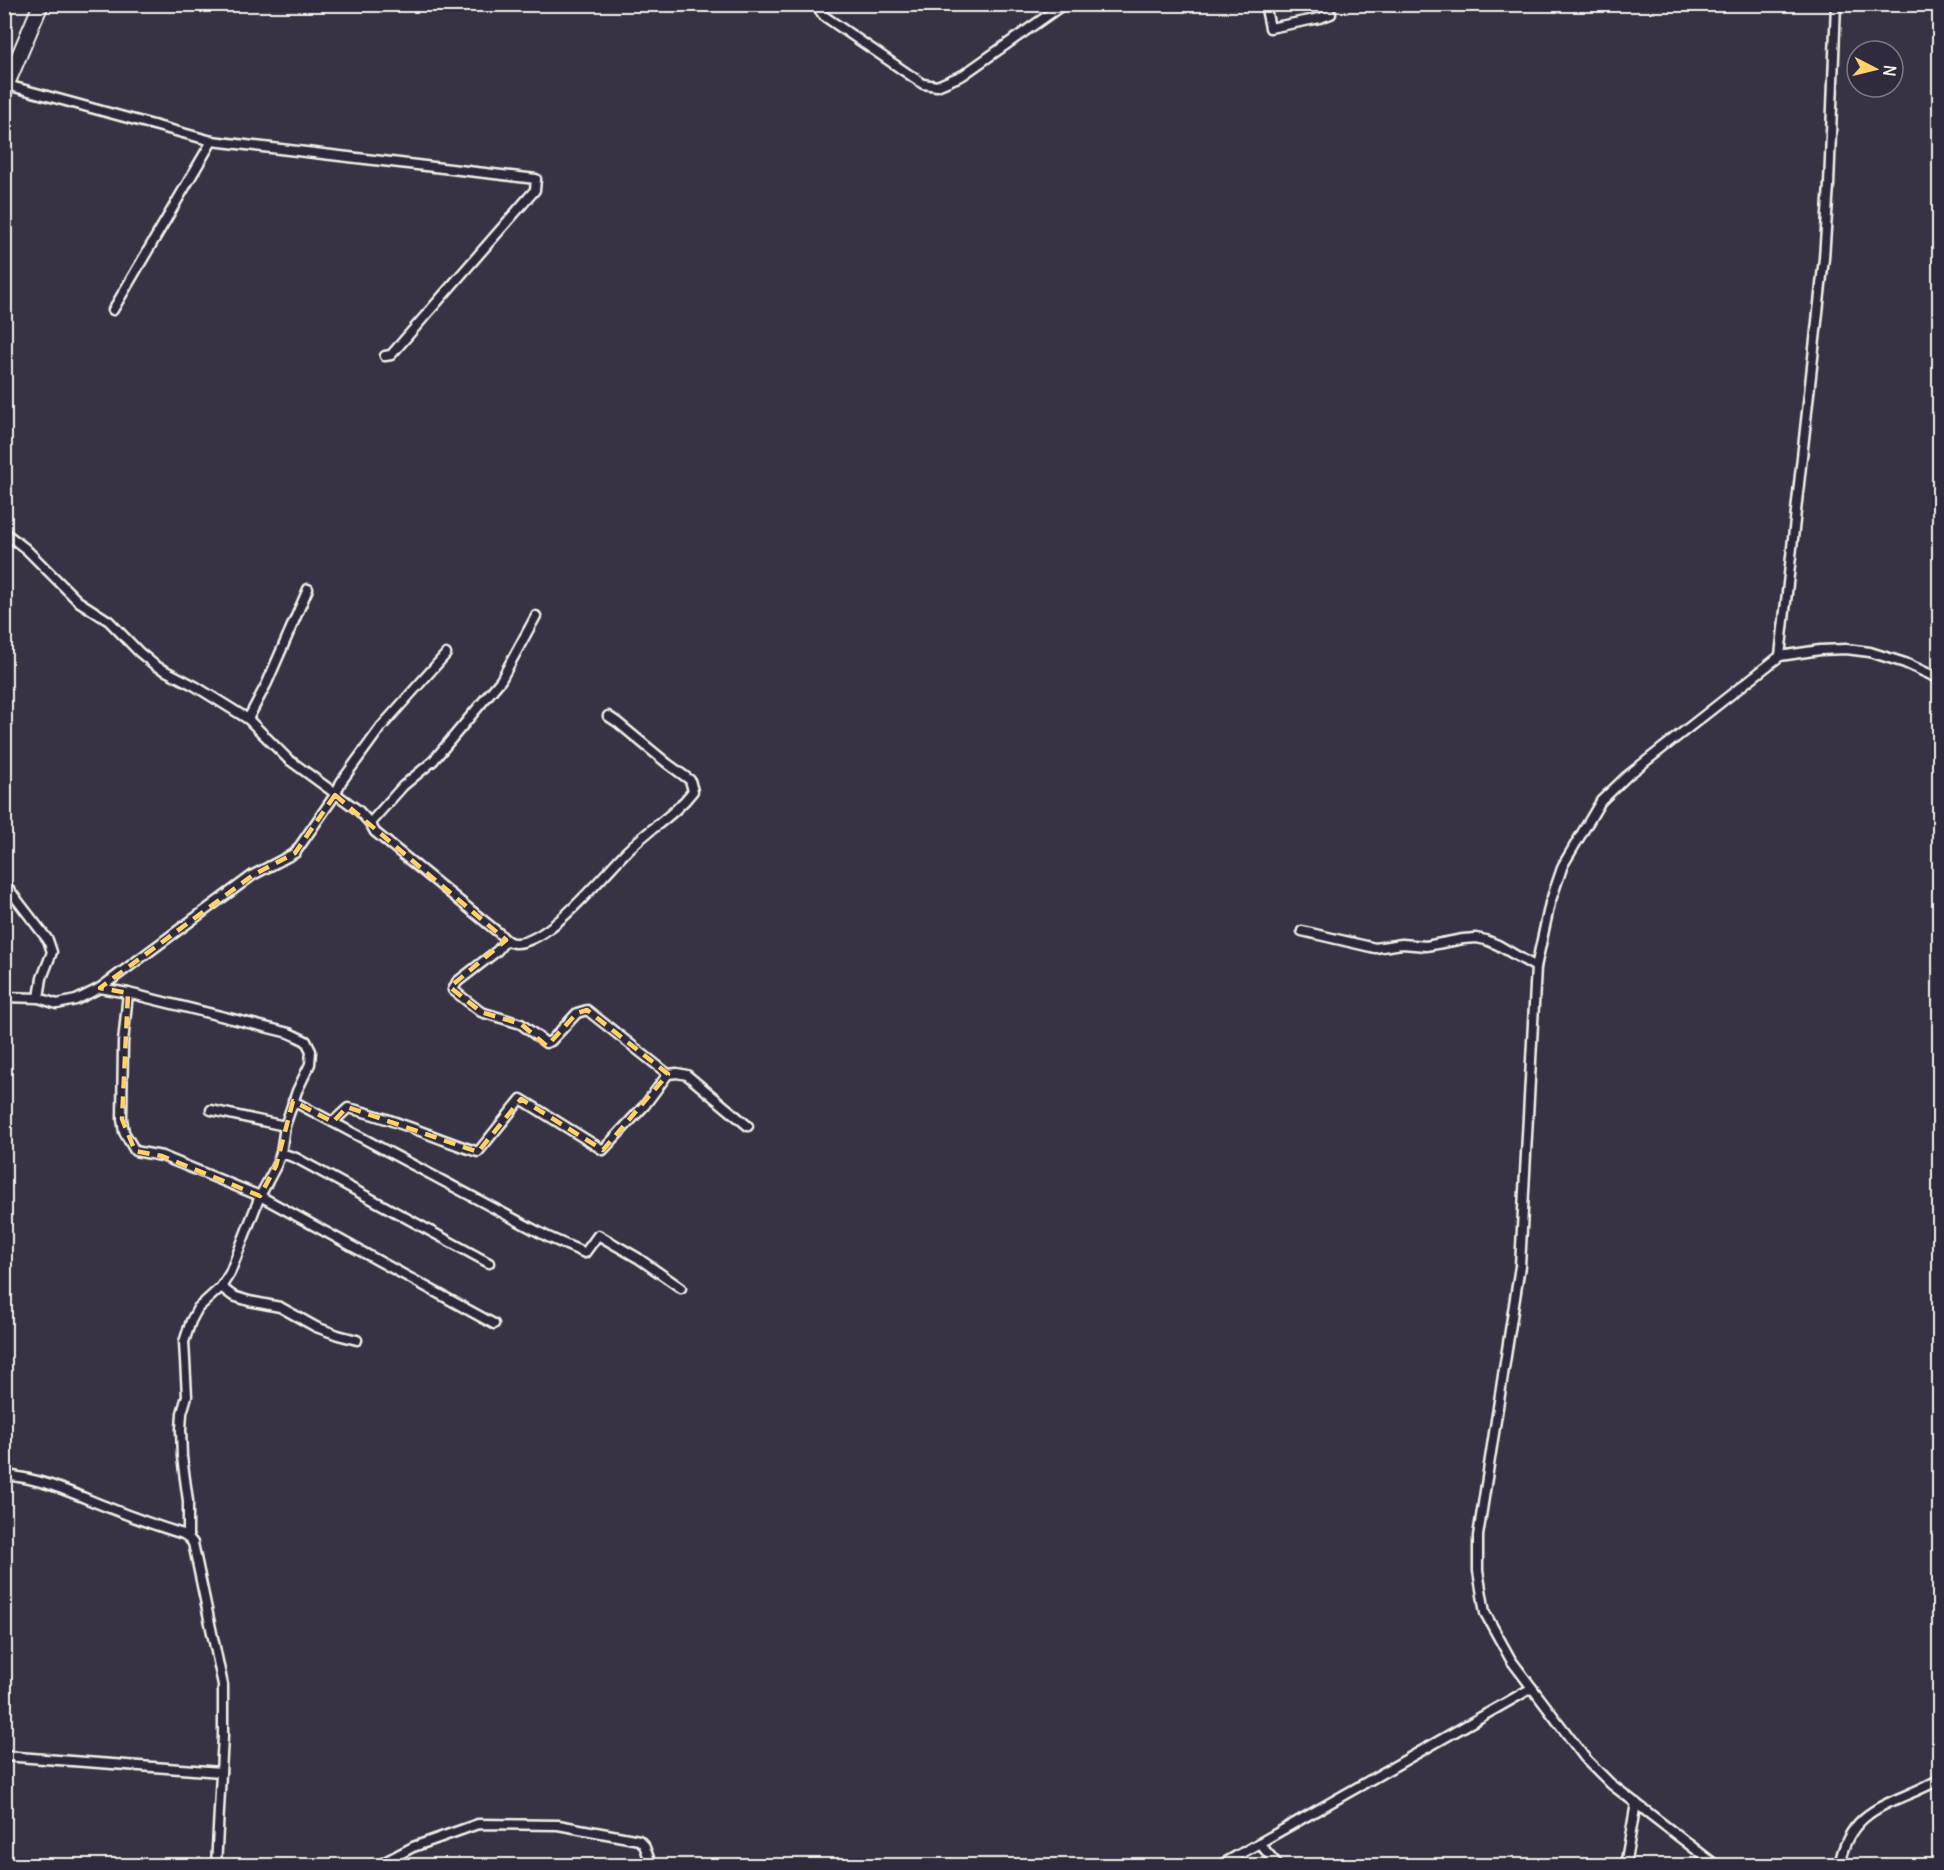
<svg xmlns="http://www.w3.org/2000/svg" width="1944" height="1870" font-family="Delius,sans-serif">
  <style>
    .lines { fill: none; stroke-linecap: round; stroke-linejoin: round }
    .minor-casing { stroke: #f4f1e8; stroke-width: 13 }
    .primary-casing { stroke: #f4f1e8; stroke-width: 18 }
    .minor { stroke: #2f2a3d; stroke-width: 8 }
    .primary { stroke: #2f2a3d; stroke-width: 14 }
    .marked { fill: none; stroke: #ffd166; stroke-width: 4.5; stroke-dasharray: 12 8; stroke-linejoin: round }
  </style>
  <rect width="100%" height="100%" fill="#373244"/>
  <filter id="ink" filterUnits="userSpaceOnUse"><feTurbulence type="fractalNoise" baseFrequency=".0167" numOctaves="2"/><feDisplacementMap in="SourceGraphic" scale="12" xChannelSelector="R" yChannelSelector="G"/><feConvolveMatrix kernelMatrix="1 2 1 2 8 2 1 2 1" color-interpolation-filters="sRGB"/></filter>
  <g filter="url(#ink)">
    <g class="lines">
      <g class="minor-casing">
        <g id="minor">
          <path d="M818,4L820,11L824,16L923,84L937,86L963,75L1064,4"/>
          <path d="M1265,4L1270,28L1320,18L1331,14"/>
          <path d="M7,85L212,141L536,179L535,190L391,355L385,356"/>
          <path d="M113,310L212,141"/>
          <path d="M4,532L26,549L78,601L109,621L139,652L156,666L195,686L248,719L288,759L358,810L370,823L375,832L499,933L506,940L497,951L457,982L453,990L481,1012L521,1024L546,1043L551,1041L577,1013L587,1010L668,1074L645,1105L603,1150L521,1099L478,1152C434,1138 393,1118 348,1108L333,1122"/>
          <path d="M1780,656L1824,258L1829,185L1836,4"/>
          <path d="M248,719L267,683L308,589"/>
          <path d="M370,823L403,786L433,761L501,680L536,616"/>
          <path d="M4,883L48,940L52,952L42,978L39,998"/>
          <path d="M1302,931L1375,948L1402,944L1426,946L1463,939L1476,938L1486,940L1498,945L1536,967"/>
          <path d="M506,940C508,941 511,943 514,943C548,946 605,872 628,850C649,829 675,815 693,791L690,780L668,764L617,722L608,716"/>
          <path d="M100,988L128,993L289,1033L306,1041L311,1051L310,1064L297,1091L285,1126L281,1153L276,1166L260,1196L230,1273L221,1287L198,1308L191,1321L184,1342L187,1396L182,1413L181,1430L182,1457L188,1501V1537"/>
          <path d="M128,993L123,1043L122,1119L124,1132L135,1151L162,1156L260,1196L494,1324"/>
          <path d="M4,997L39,998L57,1004L76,1000L100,988L253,875L295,853L335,795L341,782L381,727L446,654"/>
          <path d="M668,1074L677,1073L687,1075L748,1126"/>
          <path d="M293,1101L548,1237L585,1253L598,1235L638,1258L681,1288"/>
          <path d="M211,1110L285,1126"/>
          <path d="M281,1153L296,1158L489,1263"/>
          <path d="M221,1287L233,1296L249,1301L280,1307L316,1327L338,1335L357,1340"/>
          <path d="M4,1475C41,1478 74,1494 107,1507C132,1517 157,1526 183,1534L188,1537L193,1543L223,1685V1736L216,1866"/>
          <path d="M4,1756L221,1772"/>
          <path d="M1259,1843L1279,1866"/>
          <path d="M377,1866L413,1847L478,1824L558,1825L639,1840L644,1845L652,1866"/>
          <path d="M1219,1866L1532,1688"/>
          <path d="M1625,1866L1636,1803"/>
          <path d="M1717,1866L1611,1784L1585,1758L1511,1660L1485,1613L1478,1571V1536L1520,1266L1536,967L1550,903L1563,865L1601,801L1627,776L1780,656L1820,650L1846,649L1870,652L1905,663L1940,679"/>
          <path d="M1839,1866C1850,1804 1895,1805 1940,1779"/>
        </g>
      </g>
      <g class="primary-casing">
        <path id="primary" d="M4,91L41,4"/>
      </g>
      <use href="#minor" class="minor"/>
      <use href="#primary" class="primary"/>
    </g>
  </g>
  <path class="marked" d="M335,795L506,940L450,987L481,1012L521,1024L547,1046L577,1013L587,1010L668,1074L603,1150L521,1099L478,1152L347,1107L333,1122L293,1101L276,1166L260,1196L162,1156L135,1151L122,1119L128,993L100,988L253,875L295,853Z"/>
  <rect width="1944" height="1870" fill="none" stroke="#2f2a3d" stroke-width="24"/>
  <rect x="12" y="12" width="1920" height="1846" fill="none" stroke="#f4f1e8" stroke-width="2" filter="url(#ink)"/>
  <g transform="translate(1875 69) rotate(97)"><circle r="28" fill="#2f2a3d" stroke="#7e7a81" stroke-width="1.5"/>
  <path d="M0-4.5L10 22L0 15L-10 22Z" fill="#ffd166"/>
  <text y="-9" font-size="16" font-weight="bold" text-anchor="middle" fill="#f4f1e8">N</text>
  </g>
</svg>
